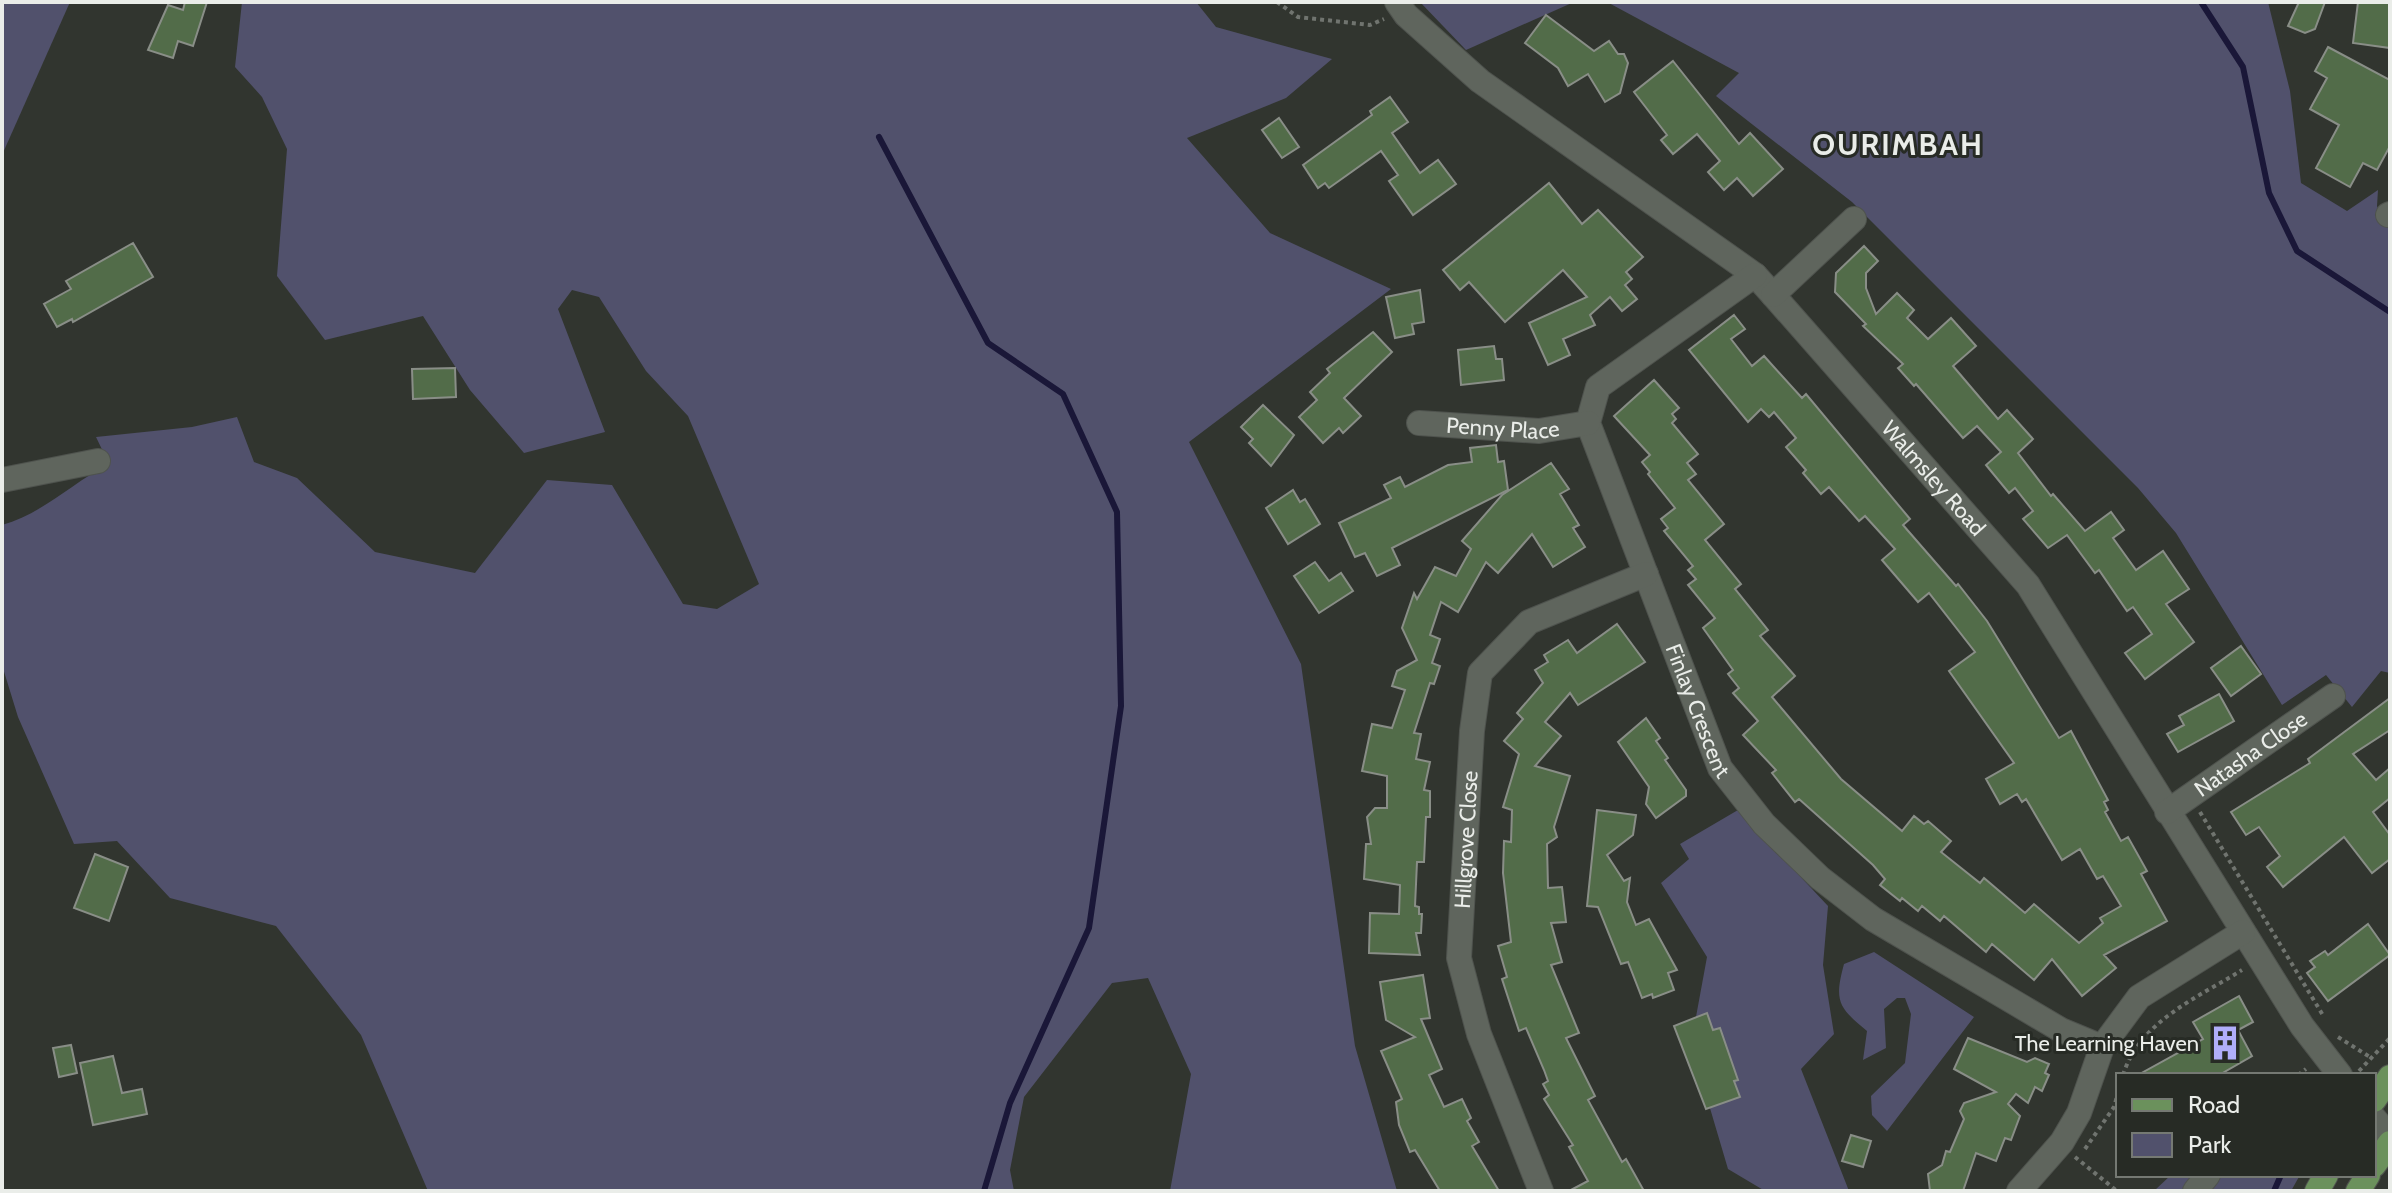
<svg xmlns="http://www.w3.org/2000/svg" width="2392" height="1193" font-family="Cabin,sans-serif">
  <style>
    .green { fill: #51516c }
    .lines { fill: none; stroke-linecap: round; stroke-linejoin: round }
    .stream { stroke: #1a1738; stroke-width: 6 }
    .building { fill: #526c49; stroke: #898e87; stroke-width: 2 }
    .minor-casing { stroke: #4f534e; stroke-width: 26 }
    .major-casing { stroke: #4f534e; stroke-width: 26 }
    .path { stroke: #70746f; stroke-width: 4; stroke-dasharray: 4 4; stroke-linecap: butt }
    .minor { stroke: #5f655d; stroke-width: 24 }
    .major { stroke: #6b915c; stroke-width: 24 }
    .labels { text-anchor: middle; stroke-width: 6; stroke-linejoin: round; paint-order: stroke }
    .street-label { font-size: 22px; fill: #eaede9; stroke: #272b25 }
    .poi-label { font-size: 22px; fill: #eaede9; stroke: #272b25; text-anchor: end }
    .district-label { font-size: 30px; font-weight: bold; letter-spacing: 2px; fill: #eaede9; stroke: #272b25 }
  </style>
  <rect width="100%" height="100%" fill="#31352f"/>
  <g class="green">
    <path d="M2,2H70L2,155Z"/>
    <path d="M242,2H1196L1216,27L1332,59L1286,98L1187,138L1270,233L1391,289L1189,442L1301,664L1355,1046L1397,1191H1170L1191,1074L1148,978L1112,983L1024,1097L1010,1170L1014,1191H428L361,1035L276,926L170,898L117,841L74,844L18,717L2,665V525C42,514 72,483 109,464L96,437L192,427L237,417L254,462L297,478L375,552L475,573L547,480L612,485L683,604L717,609L759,584L688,416L646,371L599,297L572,290L558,309L605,432L524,453L470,390L423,316L325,340L277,276L287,149L262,97L235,67Z"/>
    <path d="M1420,2H1574L1466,50Z"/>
    <path d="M1607,2H2268L2290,91L2301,183L2347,211L2378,190L2377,206L2383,224L2390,228V673L2381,671L2352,707L2326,675L2282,705L2176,533L2138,488L1852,202L1716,96L1739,73Z"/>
    <path d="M1738,810L1828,906L1823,965L1834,1034L1801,1069L1849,1191H1765L1728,1169L1691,1044L1707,957L1661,883L1689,859L1680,844Z"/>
    <path d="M1874,952L1974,1017L1887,1131L1872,1115L1871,1096L1905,1063L1911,1014L1905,998H1897L1884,1009L1886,1048L1863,1060L1867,1031C1838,1007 1834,1001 1844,964Z"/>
    <path d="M2171,1175H2300L2291,1191H2154Z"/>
  </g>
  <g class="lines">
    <g class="stream">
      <path d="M2201,2L2243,67L2269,193L2297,251L2390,312"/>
      <path d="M879,137L988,343L1063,394L1117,512L1121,706L1089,928L1010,1103L984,1191"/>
      <path d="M2274,1191L2281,1175"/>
    </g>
  </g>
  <g class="building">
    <path d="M185,2H207L193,46L178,41L173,58L148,50L168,5L183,10Z"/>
    <path d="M2299,2H2325L2315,29L2305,33L2288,26Z"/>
    <path d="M2358,2H2390V48L2353,43Z"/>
    <path d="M1546,15L1594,51L1609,41L1618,54H1624L1628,63L1620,93L1605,102L1588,74L1568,86L1558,68L1525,43Z"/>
    <path d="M2328,47L2390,80V146L2377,170L2363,163L2350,187L2316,168L2339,125L2310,109L2327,78L2315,71Z"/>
    <path d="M1673,61L1739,144L1750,133L1783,169L1753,196L1737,178L1724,190L1708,172L1720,161L1697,134L1673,154L1661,140L1667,135L1634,92Z"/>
    <path d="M1390,97L1408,122L1392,133L1420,173L1438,160L1456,184L1413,215L1389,181L1398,175L1381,151L1329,188L1325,183L1318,188L1303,165L1372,115L1370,111Z"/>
    <path d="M1279,118L1299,147L1282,158L1262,130Z"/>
    <path d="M1549,183L1582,224L1598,210L1643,257L1626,272L1632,279L1625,285L1637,299L1622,311L1610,297L1590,315L1595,325L1563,339L1570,355L1548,365L1529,323L1587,297L1563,270L1505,322L1469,282L1460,290L1443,270Z"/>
    <path d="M133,243L153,277L73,322L72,319L57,327L44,304L71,289L66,281Z"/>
    <path d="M1864,246L1878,261L1866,273V288L1876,314L1897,293L1914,310L1907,318L1928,339L1951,318L1976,346L1953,366L1998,419L2007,410L2033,439L2018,453L2051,496L2053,494L2085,531L2111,512L2124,530L2113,538L2136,570L2163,551L2189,589L2166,604L2194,642L2145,679L2125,653L2152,634L2133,607L2127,611L2099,570L2095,573L2067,535L2048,548L2023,519L2033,511L2015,488L2009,493L1986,465L2001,452L1977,426L1963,438L1916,384L1914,386L1898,368L1903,364L1863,326L1866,324L1835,292L1836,273Z"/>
    <path d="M1420,290L1424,322L1412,324L1414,334L1395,338L1386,297Z"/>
    <path d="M1734,315L1745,329L1731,339L1752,366L1764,356L1802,398L1806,394L1910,519L1903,525L1956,586L1958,584L1987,621L2059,738L2071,731L2108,800L2104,802L2108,810L2105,812L2121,841L2128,837L2147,871L2141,874L2167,921L2104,955L2116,968L2082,996L2052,959L2034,980L1992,944L1986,952L1944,916L1940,921L1922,906L1918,911L1902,898L1900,901L1880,885L1885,879L1873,865L1799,799L1795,802L1772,773L1776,770L1743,735L1758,721L1733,693L1739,688L1728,674L1733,670L1703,628L1715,618L1688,585L1696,579L1688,570L1693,566L1664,531L1668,528L1661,519L1675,508L1648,474L1650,472L1642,462L1650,455L1614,416L1654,380L1679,408L1672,414L1676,419L1672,423L1698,454L1687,463L1696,474L1688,480L1724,524L1705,540L1741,584L1735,589L1768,630L1760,636L1795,676L1772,697L1841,779L1902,831L1914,816L1924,824L1928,821L1951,841L1941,852L1980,883L1984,878L2025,913L2034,904L2079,943L2103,923L2100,918L2121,906L2103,876L2097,879L2080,849L2062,860L2026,799L2022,802L2017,794L2000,804L1986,779L2014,763L1949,671L1975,652L1929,593L1918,602L1882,560L1895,549L1865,516L1859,521L1829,487L1821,494L1803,473L1806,470L1786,447L1796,438L1774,412L1769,417L1761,409L1748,422L1689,350Z"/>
    <path d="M1373,332L1392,352L1344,398L1361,416L1343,433L1339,428L1323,443L1299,417L1317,400L1310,392L1330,373L1327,369Z"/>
    <path d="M1494,346L1496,359H1502L1504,380L1461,385L1458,350Z"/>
    <path d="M455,368L456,397L413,399L412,369Z"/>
    <path d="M1263,405L1294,435L1271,466L1249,443L1253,439L1241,427Z"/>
    <path d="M1496,445L1498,462L1504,461L1508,490L1392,548L1400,565L1377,576L1365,553L1355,557L1339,523L1391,498L1384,485L1400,477L1405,487L1448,465L1472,462L1470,448Z"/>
    <path d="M1551,463L1569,489L1560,494L1579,525L1573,528L1585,547L1553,567L1532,534L1498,573L1486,562L1458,612L1441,602L1430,635L1440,639L1432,663L1440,666L1434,684L1430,683L1414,733L1421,734L1416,759L1430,762L1424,790L1430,791V817H1426L1424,862H1417L1415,906L1419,907V914H1422L1421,933H1416L1420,955L1369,953L1370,913L1399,914L1400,885L1364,879L1366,844H1371L1367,817L1375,808H1387V776L1362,771L1372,724L1392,728L1405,690L1392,686L1397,671L1417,660L1402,628L1414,593L1417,599L1435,567L1456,576L1471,549L1462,541L1502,495Z"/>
    <path d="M1293,490L1300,502L1305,499L1320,524L1288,544L1266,508Z"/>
    <path d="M1315,562L1329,581L1341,573L1353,591L1319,613L1294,576Z"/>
    <path d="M1617,624L1645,662L1578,705L1570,693L1545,722L1561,736L1535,766L1570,776L1554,827L1557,837L1547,844L1548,888L1562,887L1566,922L1551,923L1562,962L1551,965L1579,1033L1566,1038L1595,1096L1588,1100L1622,1162L1626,1159L1644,1191H1569L1588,1181L1569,1147L1573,1145L1544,1099L1549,1095L1543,1084L1548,1081L1544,1070L1526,1028L1519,1031L1502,979L1507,977L1498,946L1511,942L1503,873L1504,841L1511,842L1512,810L1503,807L1519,754L1504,741L1523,719L1517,713L1543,683L1535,670L1548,662L1544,655L1568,640L1577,653Z"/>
    <path d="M2241,646L2261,674L2231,696L2211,668Z"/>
    <path d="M2219,694L2234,721L2178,752L2167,734L2184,725L2179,716Z"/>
    <path d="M2390,698V730L2353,754L2376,780L2390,768V798L2373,812L2390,835V859L2372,873L2344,837L2283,887L2267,867L2280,856L2259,827L2246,835L2231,812L2310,763L2308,759Z"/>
    <path d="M1646,718L1660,738L1656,741L1668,758L1665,760L1686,790V796L1656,818L1646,804L1649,787L1618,742Z"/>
    <path d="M1597,810L1636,815L1633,835L1607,855L1624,881L1630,878L1627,902L1636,925L1649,919L1677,970L1668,973L1674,990L1653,998L1652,994L1642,998L1628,962L1621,964L1598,907L1587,906Z"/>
    <path d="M95,854L128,867L109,921L74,908Z"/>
    <path d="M2368,924L2390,955L2328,1001L2307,973L2315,967L2310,961L2325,951L2328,955Z"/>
    <path d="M1423,975L1430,1018L1421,1019L1442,1069L1429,1075L1444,1107L1462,1099L1471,1118L1467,1121L1479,1142L1472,1146L1499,1191H1440L1415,1150L1410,1152L1399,1125L1396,1102L1402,1099L1381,1051L1415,1037L1386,1020L1380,982Z"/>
    <path d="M2239,996L2253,1022L2238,1030L2252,1056L2219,1075H2138L2203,1039L2193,1022Z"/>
    <path d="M1707,1013L1713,1030L1720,1028L1738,1080L1734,1081L1740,1097L1706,1109L1674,1026Z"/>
    <path d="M1968,1038L2027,1062L2035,1058L2049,1064L2045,1073L2049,1075L2042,1091L2035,1087L2028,1103L2016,1094L2008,1104L2020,1116L2011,1140L2005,1138L1996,1161L1976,1153L1963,1191H1930L1928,1174L1942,1165L1946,1151L1950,1152L1964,1119L1960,1111L1964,1103L1996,1092L1954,1069Z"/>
    <path d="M71,1045L77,1073L59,1077L53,1048Z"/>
    <path d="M113,1056L122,1093L142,1089L147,1114L93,1125L80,1063Z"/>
    <path d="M1851,1135L1871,1141L1863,1167L1842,1161Z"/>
  </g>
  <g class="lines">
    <g class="minor-casing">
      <g id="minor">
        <path id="s1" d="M1397,2L1406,15L1480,81L1755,275L1773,295L2028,585L2302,1026L2340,1075"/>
        <path d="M2388,215L2390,214"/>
        <path id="s2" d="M1755,275L1598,387L1588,423L1720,768L1764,824L1820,878L1873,919L2061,1030L2102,1047"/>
        <path d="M1773,295L1854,219"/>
        <path id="s3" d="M1419,423L1539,431L1588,423"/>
        <path d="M2,480L98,461"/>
        <path id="s4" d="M2167,812L2333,696"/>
        <path d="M2374,1118L2390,1137"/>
        <path id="s5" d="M1541,1191L1479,1034L1459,958L1472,731L1480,673L1529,622L1646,574"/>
        <path d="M2019,1191L2062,1142L2079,1113L2102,1047L2139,997L2243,932"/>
        <path d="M2195,1191L2208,1175"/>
      </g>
    </g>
    <g class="major-casing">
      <g id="major">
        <path d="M2374,1100L2390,1077"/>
        <path d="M2374,1165L2390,1143"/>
        <path d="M2317,1191L2326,1175"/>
        <path d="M2358,1191L2368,1175"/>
      </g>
    </g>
    <g class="path">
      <path d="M1277,2L1298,17L1370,25L1384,19"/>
      <path d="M2200,812L2324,1017"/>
      <path d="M2338,1037L2370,1057"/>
      <path d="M2359,1071L2390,1038"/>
      <path d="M2123,1075C2140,1021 2197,998 2242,970"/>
      <path d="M2298,1075L2306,1069"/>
      <path d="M2085,1149L2114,1107L2118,1093"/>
      <path d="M2075,1157L2117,1191"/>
    </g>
    <use href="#minor" class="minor"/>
    <use href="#major" class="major"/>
  </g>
  <defs>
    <g id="building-bare" transform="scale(2.76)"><path d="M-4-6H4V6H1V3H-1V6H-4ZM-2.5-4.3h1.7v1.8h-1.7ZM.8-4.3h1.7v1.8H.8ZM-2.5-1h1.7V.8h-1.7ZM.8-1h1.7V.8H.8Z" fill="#b0aefa" stroke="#272b25" stroke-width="2.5" paint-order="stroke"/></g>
  </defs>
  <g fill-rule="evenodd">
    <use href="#building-bare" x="2225" y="1043"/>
  </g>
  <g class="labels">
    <g class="street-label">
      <text dy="8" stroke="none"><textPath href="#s3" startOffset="84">Penny Place</textPath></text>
      <text dy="8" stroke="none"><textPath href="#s1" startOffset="722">Walmsley Road</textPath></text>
      <text dy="8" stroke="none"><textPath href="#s2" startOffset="538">Finlay Crescent</textPath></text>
      <text dy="8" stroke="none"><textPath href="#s4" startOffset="102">Natasha Close</textPath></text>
      <text dy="8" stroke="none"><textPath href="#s5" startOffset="366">Hillgrove Close</textPath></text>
    </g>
    <g class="poi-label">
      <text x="2199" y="1051">The Learning Haven</text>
    </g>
    <g class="district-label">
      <text x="1898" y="155">OURIMBAH</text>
    </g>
  </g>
  <rect width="2392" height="1193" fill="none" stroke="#eaede9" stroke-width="8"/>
  <rect x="2116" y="1073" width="260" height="104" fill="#272b25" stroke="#757973" stroke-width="2"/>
  <rect x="2132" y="1099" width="40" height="12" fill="#6b915c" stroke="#757973" stroke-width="2"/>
  <text x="2188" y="1113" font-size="24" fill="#eaede9">Road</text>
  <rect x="2132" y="1133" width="40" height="24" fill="#51516c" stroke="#757973" stroke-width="2"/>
  <text x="2188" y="1153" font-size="24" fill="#eaede9">Park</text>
</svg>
